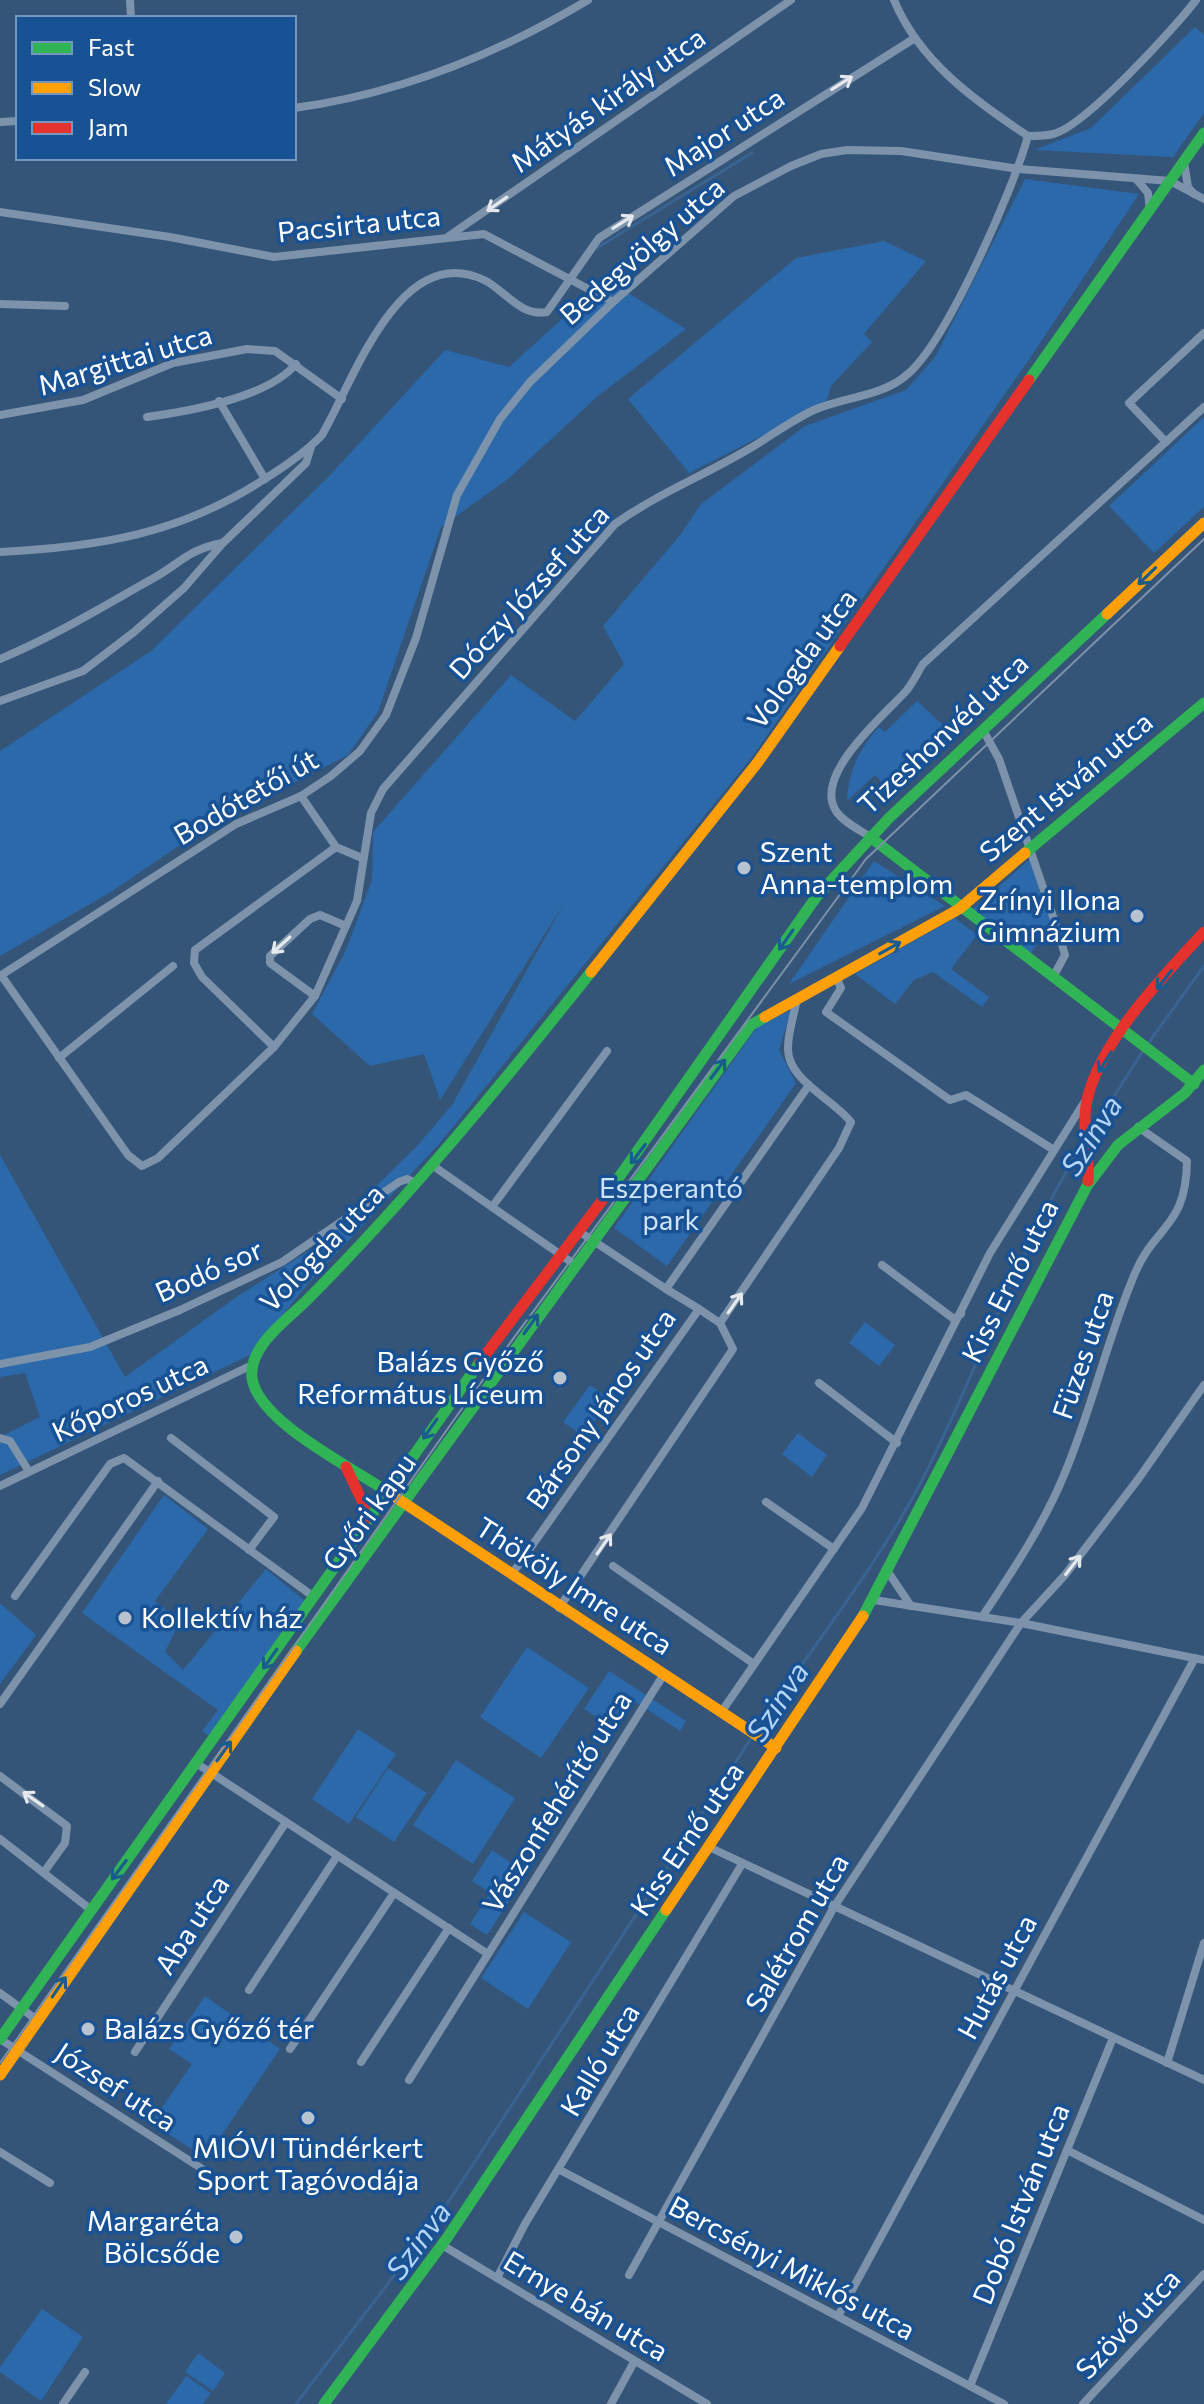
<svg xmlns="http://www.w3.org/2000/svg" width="1204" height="2404" font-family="Commissioner,sans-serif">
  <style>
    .green { fill: #2b69aa }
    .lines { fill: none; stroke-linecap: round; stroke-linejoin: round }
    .stream { stroke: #396391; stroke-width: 3 }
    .street { stroke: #7c93ab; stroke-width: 8 }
    .fast { stroke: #30b455; stroke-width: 11 }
    .slow { stroke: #ff9f0a; stroke-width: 11 }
    .jam { stroke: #e5322d; stroke-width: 11 }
    .tram { stroke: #7d92aa; stroke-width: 2 }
    .oneway { stroke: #e5e9ee }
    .oneway2 { stroke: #1a5c8e }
    .poi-dot { fill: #b8c3d0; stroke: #185294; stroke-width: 3 }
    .labels { text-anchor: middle; stroke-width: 7; stroke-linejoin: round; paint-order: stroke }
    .street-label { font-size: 28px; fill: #fff; stroke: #185294 }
    .poi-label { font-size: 28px; fill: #fff; stroke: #185294; text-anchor: start }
    .park-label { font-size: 28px; fill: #cfe4fb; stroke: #185294 }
    .water-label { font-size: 30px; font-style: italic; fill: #b4d5f7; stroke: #185294 }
  </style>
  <rect width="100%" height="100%" fill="#345478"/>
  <g class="green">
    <path d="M1195,27L1204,35V113L1173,157L1035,150L1091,128Z"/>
    <path d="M1025,179L1139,194L1028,361L752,757L440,1143L306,1286L250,1355L0,1475V1437L40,1417L25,1373L0,1377V1155L125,1377L235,1298L313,1248L417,1146L452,1105L563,905L440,1100L424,1054L370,1066L312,1014L346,950L372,880L373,832L511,675L575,721L624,664L603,626L680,535L701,504L805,426L906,390L935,357Z"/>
    <path d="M884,241L926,261L864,334L872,342L831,386L826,403L689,473L628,399L796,258Z"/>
    <path d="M606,279L686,329L598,396L508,479L441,527L378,712L348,755L205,828L111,892L0,956V751L151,651L330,475L445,350L509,367Z"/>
    <path d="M1204,417V507L1154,553L1109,506Z"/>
    <path d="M917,701L954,735L892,794L875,775L847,801C849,771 858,750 879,727L885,732Z"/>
    <path d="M1031,858L1056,939L1045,933L1031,953L971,911Z"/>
    <path d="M874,861L945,906L789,984Z"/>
    <path d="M955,918L977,935L951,969L989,997L982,1007L933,972L914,980L895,1004L855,974Z"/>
    <path d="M791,1010L779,1050L796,1083L667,1266L614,1228L757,1027Z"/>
    <path d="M865,1322L895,1345L879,1366L849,1343Z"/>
    <path d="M590,1385L610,1399L584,1437L563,1422Z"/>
    <path d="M798,1433L827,1455L812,1477L782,1454Z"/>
    <path d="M164,1495L208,1529L155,1601L180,1621L165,1652L183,1670L266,1569L309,1604L209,1736L202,1731L218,1710L82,1613Z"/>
    <path d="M0,1603L36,1635L0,1684Z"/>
    <path d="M527,1647L589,1688L541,1758L480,1717Z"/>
    <path d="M609,1671L686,1721L680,1731L631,1699L613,1727L584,1709Z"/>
    <path d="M358,1729L396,1754L349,1824L312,1799Z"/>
    <path d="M456,1760L515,1798L473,1864L413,1825Z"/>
    <path d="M388,1768L427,1793L394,1842L356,1817Z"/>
    <path d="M492,1850L527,1874L487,1935L470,1924L490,1893L472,1881Z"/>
    <path d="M524,1912L571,1942L528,2009L481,1978Z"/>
    <path d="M205,1996L280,2049L206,2158L151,2123L192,2064L169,2049Z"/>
    <path d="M42,2309L83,2337L41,2401L0,2372V2367Z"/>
    <path d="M198,2353L225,2373L213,2391L185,2372Z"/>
    <path d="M186,2376L211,2393L203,2404H166Z"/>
  </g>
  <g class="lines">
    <g class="stream">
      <path d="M595,249L752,153"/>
      <path d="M1147,1045L1204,966"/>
      <path d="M1091,1132L1143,1051"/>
      <path d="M756,1731C810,1649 874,1571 920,1484C978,1373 1016,1252 1082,1145"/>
      <path d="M296,2404L438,2218L752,1737"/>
    </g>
    <g class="street">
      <path d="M130,0L131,18"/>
      <path d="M894,0C919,61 975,101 1028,136"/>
      <path d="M294,108C400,94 496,55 588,0"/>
      <path d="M0,122L18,121"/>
      <path d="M1028,136C1036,136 1045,136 1053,134C1084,127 1174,29 1196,0"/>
      <path d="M1184,162L1188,187L1194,194"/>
      <path d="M1137,180L1148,193L1150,210"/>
      <path d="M0,212L170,237L274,257L484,234L613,302"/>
      <path d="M449,236L791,0"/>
      <path d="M0,304L65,306"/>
      <path d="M219,401L265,479"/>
      <path d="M0,415L83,400L173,363L247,349L275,351L342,399"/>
      <path d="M147,417C191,411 267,398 296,364"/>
      <path d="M1166,442L1129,403L1204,333"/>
      <path d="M0,552C98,547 180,534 263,480C284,467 305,453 322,435C354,380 400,240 484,280C505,290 520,317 547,312L599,238L915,38"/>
      <path d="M0,659C53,637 102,607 152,579C181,563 187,550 222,543"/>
      <path d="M0,701L83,671L134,632L184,588L223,543L306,463L311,447"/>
      <path d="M983,730L999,759L1059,934L1065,955L1053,977"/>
      <path d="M301,796L336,847L362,858"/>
      <path d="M870,837C860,830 843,822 836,811C812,774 887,713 907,690C913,682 918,672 923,664L1204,407"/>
      <path d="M1,975L128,1155L142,1166L158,1158L274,1047L315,996L357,901L371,813L383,789L615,524C657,494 703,476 747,450C770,437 790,421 814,410C846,396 883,397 909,373C948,338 1013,190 1028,136"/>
      <path d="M0,976L236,824L301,796L331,776L360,751L386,715L416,638L457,495L500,419L530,382L613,302L734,196L791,166L821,154L847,150L901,151L1019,169L1170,181L1204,199"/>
      <path d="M836,977L841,988L826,1012L950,1100L966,1095L1054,1150"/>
      <path d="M315,996L270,963V956L310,919L320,915L346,926"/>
      <path d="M274,1047L202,977L194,963L195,950L336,847"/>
      <path d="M59,1058L173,966"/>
      <path d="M432,1165L492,1207"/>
      <path d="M580,1232L666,1289"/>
      <path d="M574,1264L492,1207L607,1051"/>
      <path d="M882,1265L954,1319L961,1314"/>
      <path d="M699,1309L720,1323"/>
      <path d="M0,1364L90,1347L180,1310L282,1262L399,1182L407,1179L416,1183"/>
      <path d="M819,1383L897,1443"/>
      <path d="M0,1438L10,1441L28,1470"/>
      <path d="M171,1438L274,1517L249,1550"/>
      <path d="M0,1486L250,1366"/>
      <path d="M766,1502L834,1549"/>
      <path d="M613,1566L754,1664"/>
      <path d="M888,1572L911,1606"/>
      <path d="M512,1574L699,1309L666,1289L809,1085"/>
      <path d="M15,1596L110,1464L124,1458L314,1597"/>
      <path d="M874,1600L1021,1623L1204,1660"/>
      <path d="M559,1608L733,1349L720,1323L839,1148L851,1122C833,1099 787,1080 788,1048C788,1032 794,1015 797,999"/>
      <path d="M982,1617C1012,1572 1044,1524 1064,1475C1092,1409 1107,1339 1135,1273C1156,1224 1186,1228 1187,1161L1138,1127"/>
      <path d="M0,1704L158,1481"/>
      <path d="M722,1711L862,1508L990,1253L1085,1101"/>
      <path d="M196,1763L488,1954"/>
      <path d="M0,1776L67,1826L65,1843L44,1872"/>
      <path d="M0,1839L90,1909"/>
      <path d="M711,1848L1204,2080"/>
      <path d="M249,1990L337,1856"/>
      <path d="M0,1993L37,2020"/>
      <path d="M0,2039L207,2172"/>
      <path d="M290,2049L394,1893"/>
      <path d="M135,2052L286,1822"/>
      <path d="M361,2062L449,1928"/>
      <path d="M1167,2063L1204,1943"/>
      <path d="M409,2080L664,1674"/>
      <path d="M1067,2150L1204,2220"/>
      <path d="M0,2152L50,2183"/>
      <path d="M560,2170L1004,2404"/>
      <path d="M442,2245L707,2404"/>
      <path d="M629,2275L834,1907L1021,1623L1065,1575L1139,1478L1204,1385"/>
      <path d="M497,2278L525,2224L742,1864"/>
      <path d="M838,2316L1195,1658"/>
      <path d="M970,2386L1113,2038"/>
      <path d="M63,2404L85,2372"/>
      <path d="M611,2404L634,2362"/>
      <path d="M1083,2404L1204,2274"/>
    </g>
    <g class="fast">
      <path d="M1029,380L1204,133"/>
      <path d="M870,837L1194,1084"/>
      <path d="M1025,853L1204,703"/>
      <path d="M610,1190L817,896L889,818L1107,614"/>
      <path d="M383,1489C348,1465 258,1421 252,1378C248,1345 290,1318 310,1297C411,1195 502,1084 591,972"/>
      <path d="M863,1616L1087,1186L1118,1145L1185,1093L1204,1070"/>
      <path d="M296,1651L751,1025L765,1017"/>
      <path d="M0,2039L480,1362"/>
      <path d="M324,2404L447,2238L666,1910"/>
    </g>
    <g class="slow">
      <path d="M1107,614L1204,523"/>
      <path d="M591,972L758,762L840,646"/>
      <path d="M765,1017L959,909L1025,853"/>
      <path d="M383,1489L776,1748"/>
      <path d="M666,1910L863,1616"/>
      <path d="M0,2075L296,1651"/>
    </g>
    <g class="jam">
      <path d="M840,646L1029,380"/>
      <path d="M1088,1181C1090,1154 1081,1126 1087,1100C1100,1041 1164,975 1204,932"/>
      <path d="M480,1362L610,1190"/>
      <path d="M346,1467L364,1505V1526"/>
    </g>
    <path class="tram" d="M0,2063L463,1407L866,859L1204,539"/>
  </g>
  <defs><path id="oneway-shaft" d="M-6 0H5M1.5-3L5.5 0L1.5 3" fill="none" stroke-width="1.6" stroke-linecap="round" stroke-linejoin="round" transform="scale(2)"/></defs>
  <g class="oneway">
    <use href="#oneway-shaft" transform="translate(842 83) rotate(-32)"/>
    <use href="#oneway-shaft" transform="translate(497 204) rotate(145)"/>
    <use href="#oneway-shaft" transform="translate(623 222) rotate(-32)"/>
    <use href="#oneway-shaft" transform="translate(281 945) rotate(138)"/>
    <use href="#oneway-shaft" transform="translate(735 1303) rotate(-55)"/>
    <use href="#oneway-shaft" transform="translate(604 1544) rotate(-55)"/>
    <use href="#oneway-shaft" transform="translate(1073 1565) rotate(-52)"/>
    <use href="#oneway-shaft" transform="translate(33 1799) rotate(-145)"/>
  </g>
  <g class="oneway2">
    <use href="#oneway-shaft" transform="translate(1147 576) rotate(136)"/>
    <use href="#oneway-shaft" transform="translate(786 940) rotate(125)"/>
    <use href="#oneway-shaft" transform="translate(890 948) rotate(-29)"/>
    <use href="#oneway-shaft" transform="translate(1164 980) rotate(128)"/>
    <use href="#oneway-shaft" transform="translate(1105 1062) rotate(122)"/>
    <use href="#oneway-shaft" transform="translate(718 1069) rotate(-53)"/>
    <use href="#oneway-shaft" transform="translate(638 1154) rotate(127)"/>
    <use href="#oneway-shaft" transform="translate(531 1324) rotate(-54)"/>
    <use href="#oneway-shaft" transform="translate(430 1429) rotate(125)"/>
    <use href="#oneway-shaft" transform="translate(270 1659) rotate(125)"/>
    <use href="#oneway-shaft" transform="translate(224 1751) rotate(-54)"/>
    <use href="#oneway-shaft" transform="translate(119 1870) rotate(127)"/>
    <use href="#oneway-shaft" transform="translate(59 1987) rotate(-56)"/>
  </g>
  <g class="poi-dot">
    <circle cx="744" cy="868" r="8"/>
    <circle cx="1137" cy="916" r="8"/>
    <circle cx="560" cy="1378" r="8"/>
    <circle cx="125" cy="1618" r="8"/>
    <circle cx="88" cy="2029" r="8"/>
    <circle cx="308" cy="2118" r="8"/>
    <circle cx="236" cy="2237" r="8"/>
  </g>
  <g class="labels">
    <g class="street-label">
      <text transform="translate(608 100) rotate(-35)" y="10">Mátyás király utca</text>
      <text transform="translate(724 132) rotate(-33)" y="10">Major utca</text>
      <text transform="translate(359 224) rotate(-6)" y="10">Pacsirta utca</text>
      <text transform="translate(642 251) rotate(-41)" y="10">Bedegvölgy utca</text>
      <text transform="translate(125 360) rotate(-17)" y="10">Margittai utca</text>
      <text transform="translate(529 592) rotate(-48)" y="10">Dóczy József utca</text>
      <text transform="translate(802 659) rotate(-54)" y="10">Vologda utca</text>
      <text transform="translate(943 734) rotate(-43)" y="10">Tizeshonvéd utca</text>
      <text transform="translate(1066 787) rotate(-40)" y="10">Szent István utca</text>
      <text transform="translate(246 797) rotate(-30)" y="10">Bodótetői út</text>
      <text transform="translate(322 1248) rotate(-46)" y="10">Vologda utca</text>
      <text transform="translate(209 1271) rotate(-24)" y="10">Bodó sor</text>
      <text transform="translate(1010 1281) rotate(-63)" y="10">Kiss Ernő utca</text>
      <text transform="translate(1083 1355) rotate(-71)" y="10">Füzes utca</text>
      <text transform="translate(130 1398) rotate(-25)" y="10">Kőporos utca</text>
      <text transform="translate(601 1409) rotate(-55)" y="10">Bársony János utca</text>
      <text transform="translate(369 1512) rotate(-54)" y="10">Győri kapu</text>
      <text transform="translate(574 1586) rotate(33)" y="10">Thököly Imre utca</text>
      <text transform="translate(557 1802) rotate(-58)" y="10">Vászonfehérítő utca</text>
      <text transform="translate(687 1839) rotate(-56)" y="10">Kiss Ernő utca</text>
      <text transform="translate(192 1925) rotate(-57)" y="10">Aba utca</text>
      <text transform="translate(797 1933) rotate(-60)" y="10">Salétrom utca</text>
      <text transform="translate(997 1977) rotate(-62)" y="10">Hutás utca</text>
      <text transform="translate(600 2060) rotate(-59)" y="10">Kalló utca</text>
      <text transform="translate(116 2087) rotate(33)" y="10">József utca</text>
      <text transform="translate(1021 2204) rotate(-68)" y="10">Dobó István utca</text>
      <text transform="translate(792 2268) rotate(28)" y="10">Bercsényi Miklós utca</text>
      <text transform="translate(586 2306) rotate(31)" y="10">Ernye bán utca</text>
      <text transform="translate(1128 2324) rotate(-47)" y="10">Szövő utca</text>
    </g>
    <g class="poi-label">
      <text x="760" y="862">Szent<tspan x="760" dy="32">Anna-templom</tspan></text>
      <text x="1121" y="910" text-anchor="end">Zrínyi Ilona<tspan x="1121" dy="32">Gimnázium</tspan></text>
      <text x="544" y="1372" text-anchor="end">Balázs Győző<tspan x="544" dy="32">Református Líceum</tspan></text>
      <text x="141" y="1628">Kollektív ház</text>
      <text x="104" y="2039">Balázs Győző tér</text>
      <text x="308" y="2158" text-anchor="middle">MIÓVI Tündérkert<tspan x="308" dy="32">Sport Tagóvodája</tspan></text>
      <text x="220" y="2231" text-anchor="end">Margaréta<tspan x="220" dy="32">Bölcsőde</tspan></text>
    </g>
    <g class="park-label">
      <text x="671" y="1198">Eszperantó<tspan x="671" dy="32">park</tspan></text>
    </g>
    <g class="water-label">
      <text transform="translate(1092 1136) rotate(-58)" y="10">Szinva</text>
      <text transform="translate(778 1702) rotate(-57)" y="10">Szinva</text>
      <text transform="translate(419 2241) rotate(-54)" y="10">Szinva</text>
    </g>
  </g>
  <rect x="16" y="16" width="280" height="144" fill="#185294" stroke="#7497bf" stroke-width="2"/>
  <rect x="32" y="42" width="40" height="12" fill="#30b455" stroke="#7497bf" stroke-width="2"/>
  <text x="88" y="56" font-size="24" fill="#ffffff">Fast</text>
  <rect x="32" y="82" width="40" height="12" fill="#ff9f0a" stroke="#7497bf" stroke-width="2"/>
  <text x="88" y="96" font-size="24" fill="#ffffff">Slow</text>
  <rect x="32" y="122" width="40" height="12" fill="#e5322d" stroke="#7497bf" stroke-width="2"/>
  <text x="88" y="136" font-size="24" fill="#ffffff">Jam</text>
</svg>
